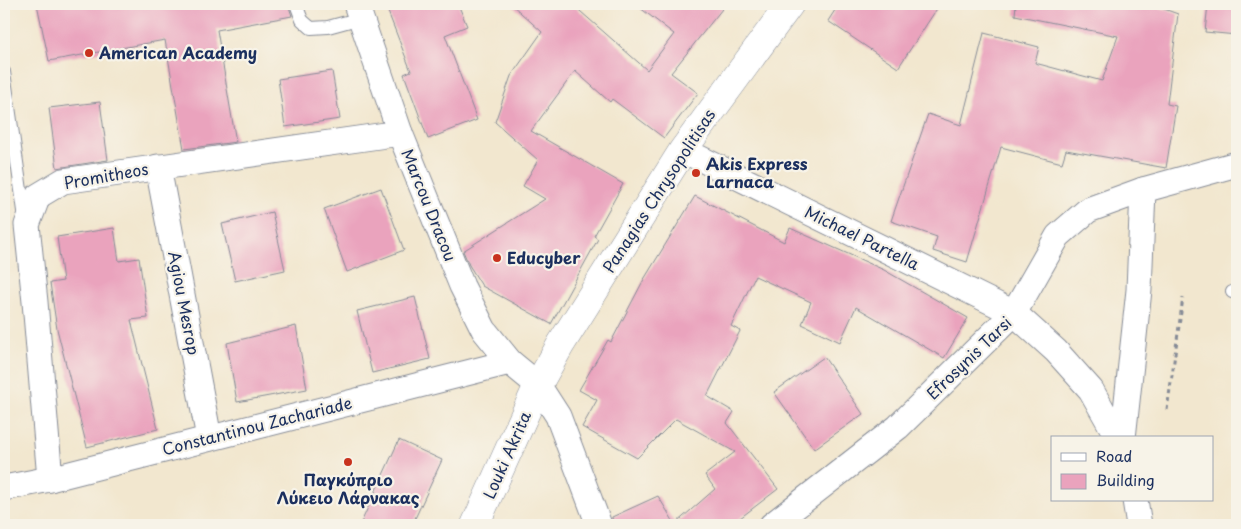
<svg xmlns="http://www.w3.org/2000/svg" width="1241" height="529" font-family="'Playpen Sans',sans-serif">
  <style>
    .building { fill: #eaa3bd }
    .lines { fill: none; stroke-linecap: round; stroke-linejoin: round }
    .lane-casing { stroke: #868b96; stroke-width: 14 }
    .street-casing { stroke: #868b96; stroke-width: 27 }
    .secondary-casing { stroke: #868b96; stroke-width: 29 }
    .path { stroke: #868b96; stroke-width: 3; stroke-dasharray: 4 4; stroke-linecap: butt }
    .lane { stroke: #fff; stroke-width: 12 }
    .street { stroke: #fff; stroke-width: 25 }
    .secondary { stroke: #fff; stroke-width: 28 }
    .poi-dot { fill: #c8321e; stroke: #f7f3e8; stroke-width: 2 }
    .labels { text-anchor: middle; stroke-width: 4.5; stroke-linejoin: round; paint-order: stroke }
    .poi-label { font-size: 16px; font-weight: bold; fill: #1b2f5e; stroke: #f7f3e8; text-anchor: start }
    .street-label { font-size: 16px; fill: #1b2f5e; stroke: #f7f3e8 }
  </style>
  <rect width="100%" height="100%" fill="#f7f3e8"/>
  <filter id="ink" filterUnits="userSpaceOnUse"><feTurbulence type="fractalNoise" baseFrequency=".02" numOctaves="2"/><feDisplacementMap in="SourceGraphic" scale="10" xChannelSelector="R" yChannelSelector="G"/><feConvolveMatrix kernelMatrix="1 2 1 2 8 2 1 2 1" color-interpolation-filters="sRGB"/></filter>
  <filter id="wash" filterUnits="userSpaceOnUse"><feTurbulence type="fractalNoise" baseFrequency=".0096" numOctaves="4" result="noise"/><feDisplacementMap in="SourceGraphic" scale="20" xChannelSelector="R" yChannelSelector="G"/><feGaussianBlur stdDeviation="1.12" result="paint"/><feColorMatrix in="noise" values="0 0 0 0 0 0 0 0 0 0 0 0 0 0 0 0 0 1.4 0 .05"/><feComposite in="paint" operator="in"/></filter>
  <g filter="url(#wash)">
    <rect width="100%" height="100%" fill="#f2e7cf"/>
    <g id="blocks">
      <g class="building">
        <path d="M37,4H288L292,16L217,30L236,142L184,149L165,40L49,61Z"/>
        <path d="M385,4H458L467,26L445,35L477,120L428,139L404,74L411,71Z"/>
        <path d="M511,4H572L647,70L674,34L635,4H726L671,73L698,93L664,138L612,99L610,102L575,71L531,131L623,184L594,236L598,239L551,324L482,286L469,265L463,251L545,199L523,186L538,160L495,122L511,76L542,32Z"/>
        <path d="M839,4H940L898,68L828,21Z"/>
        <path d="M1016,4H1150L1178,14L1167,104L1176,106L1166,168L1066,150L1062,163L1001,147L967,262L933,251L937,237L891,221L928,114L961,125L984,33L1039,47L1035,63L1102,81L1118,36L1015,15Z"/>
        <path d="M1208,4H1237V35L1205,32Z"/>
        <path d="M332,71L340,119L285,127L278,79Z"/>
        <path d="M100,102L108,160L57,168L49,108Z"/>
        <path d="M381,188L404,250L347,272L324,209Z"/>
        <path d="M695,196L784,242L790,228L884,270L968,318L944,358L856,307L840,342L802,324L811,302L755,276L731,326L740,331L707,396L734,412L727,423L778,489L731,525H613L612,517L658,496L675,524L715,489L705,475L735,452L676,419L637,458L582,427L597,400L579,390L608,340L611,342L643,281Z"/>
        <path d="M272,212L285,270L235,281L222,224Z"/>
        <path d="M114,228L119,261L139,258L148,318L131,320L158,429L87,447L57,329L50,283L63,281L57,237Z"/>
        <path d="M415,297L430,359L372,373L357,311Z"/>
        <path d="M296,326L307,389L237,402L227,343Z"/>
        <path d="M824,357L863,414L814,449L774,392Z"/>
        <path d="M399,440L442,460L412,525H360Z"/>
      </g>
    </g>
  </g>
  <g filter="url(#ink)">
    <use href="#blocks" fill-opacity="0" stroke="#868b96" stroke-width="1"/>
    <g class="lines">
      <g class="lane-casing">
        <g id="lane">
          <path d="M296,4L302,20L311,28L328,27L361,18"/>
          <path d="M4,72L25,218"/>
          <path d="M1232,292L1237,291"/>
        </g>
      </g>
      <g class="street-casing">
        <g id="street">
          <path d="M356,4L400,133L462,286L484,330L510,362L538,385L558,416L599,525"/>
          <path d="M683,150L1014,313L1056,351L1091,390L1118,438"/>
          <path d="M158,167L209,438"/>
          <path d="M1123,438L1139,290L1143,190"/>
          <path d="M50,479L35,302L27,225L38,196L63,181L400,133"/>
          <path d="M4,488L50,479L510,362"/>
          <path d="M1135,500L1139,525"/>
          <path d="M772,525L898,427L1014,313L1058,236L1088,210L1143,190L1237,164"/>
        </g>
      </g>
      <g class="secondary-casing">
        <path id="secondary" d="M475,525L538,385L561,344L683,150L790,4"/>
      </g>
      <path class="path" d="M1167,410L1183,298"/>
      <use href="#lane" class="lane"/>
      <use href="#street" class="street"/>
      <use href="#secondary" class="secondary"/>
    </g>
  </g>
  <g class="poi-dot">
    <circle cx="89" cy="53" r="5"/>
    <circle cx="696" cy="173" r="5"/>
    <circle cx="497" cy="258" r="5"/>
    <circle cx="348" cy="462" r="5"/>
  </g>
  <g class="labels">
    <g class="poi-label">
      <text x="99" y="59">American Academy</text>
      <text x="706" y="170">Akis Express<tspan x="706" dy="18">Larnaca</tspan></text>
      <text x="507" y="264">Educyber</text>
      <text x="348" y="486" text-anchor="middle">Παγκύπριο<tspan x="348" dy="18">Λύκειο Λάρνακας</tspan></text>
    </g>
    <g class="street-label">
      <text transform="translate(106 176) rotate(-10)" y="6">Promitheos</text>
      <text transform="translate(659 191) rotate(-57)" y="6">Panagias Chrysopolitisas</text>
      <text transform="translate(429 205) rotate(68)" y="6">Marcou Dracou</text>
      <text transform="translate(862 238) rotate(26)" y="6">Michael Partella</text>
      <text transform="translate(184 303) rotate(79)" y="6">Agiou Mesrop</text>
      <text transform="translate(969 358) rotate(-44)" y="6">Efrosynis Tarsi</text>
      <text transform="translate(257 426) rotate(-14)" y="6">Constantinou Zachariade</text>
      <text transform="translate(507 455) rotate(-66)" y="6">Louki Akrita</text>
    </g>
  </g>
  <rect width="1241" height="529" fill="none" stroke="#f7f3e8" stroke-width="20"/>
  <rect x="1051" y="436" width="162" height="65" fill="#f7f3e8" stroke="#9fa5b1"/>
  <rect x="1061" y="453" width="25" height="8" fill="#ffffff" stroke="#9fa5b1"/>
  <text x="1096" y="462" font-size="15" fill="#1b2f5e">Road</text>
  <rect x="1061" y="474" width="25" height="15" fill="#eaa3bd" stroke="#9fa5b1"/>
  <text x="1096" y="486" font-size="15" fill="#1b2f5e">Building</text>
</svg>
